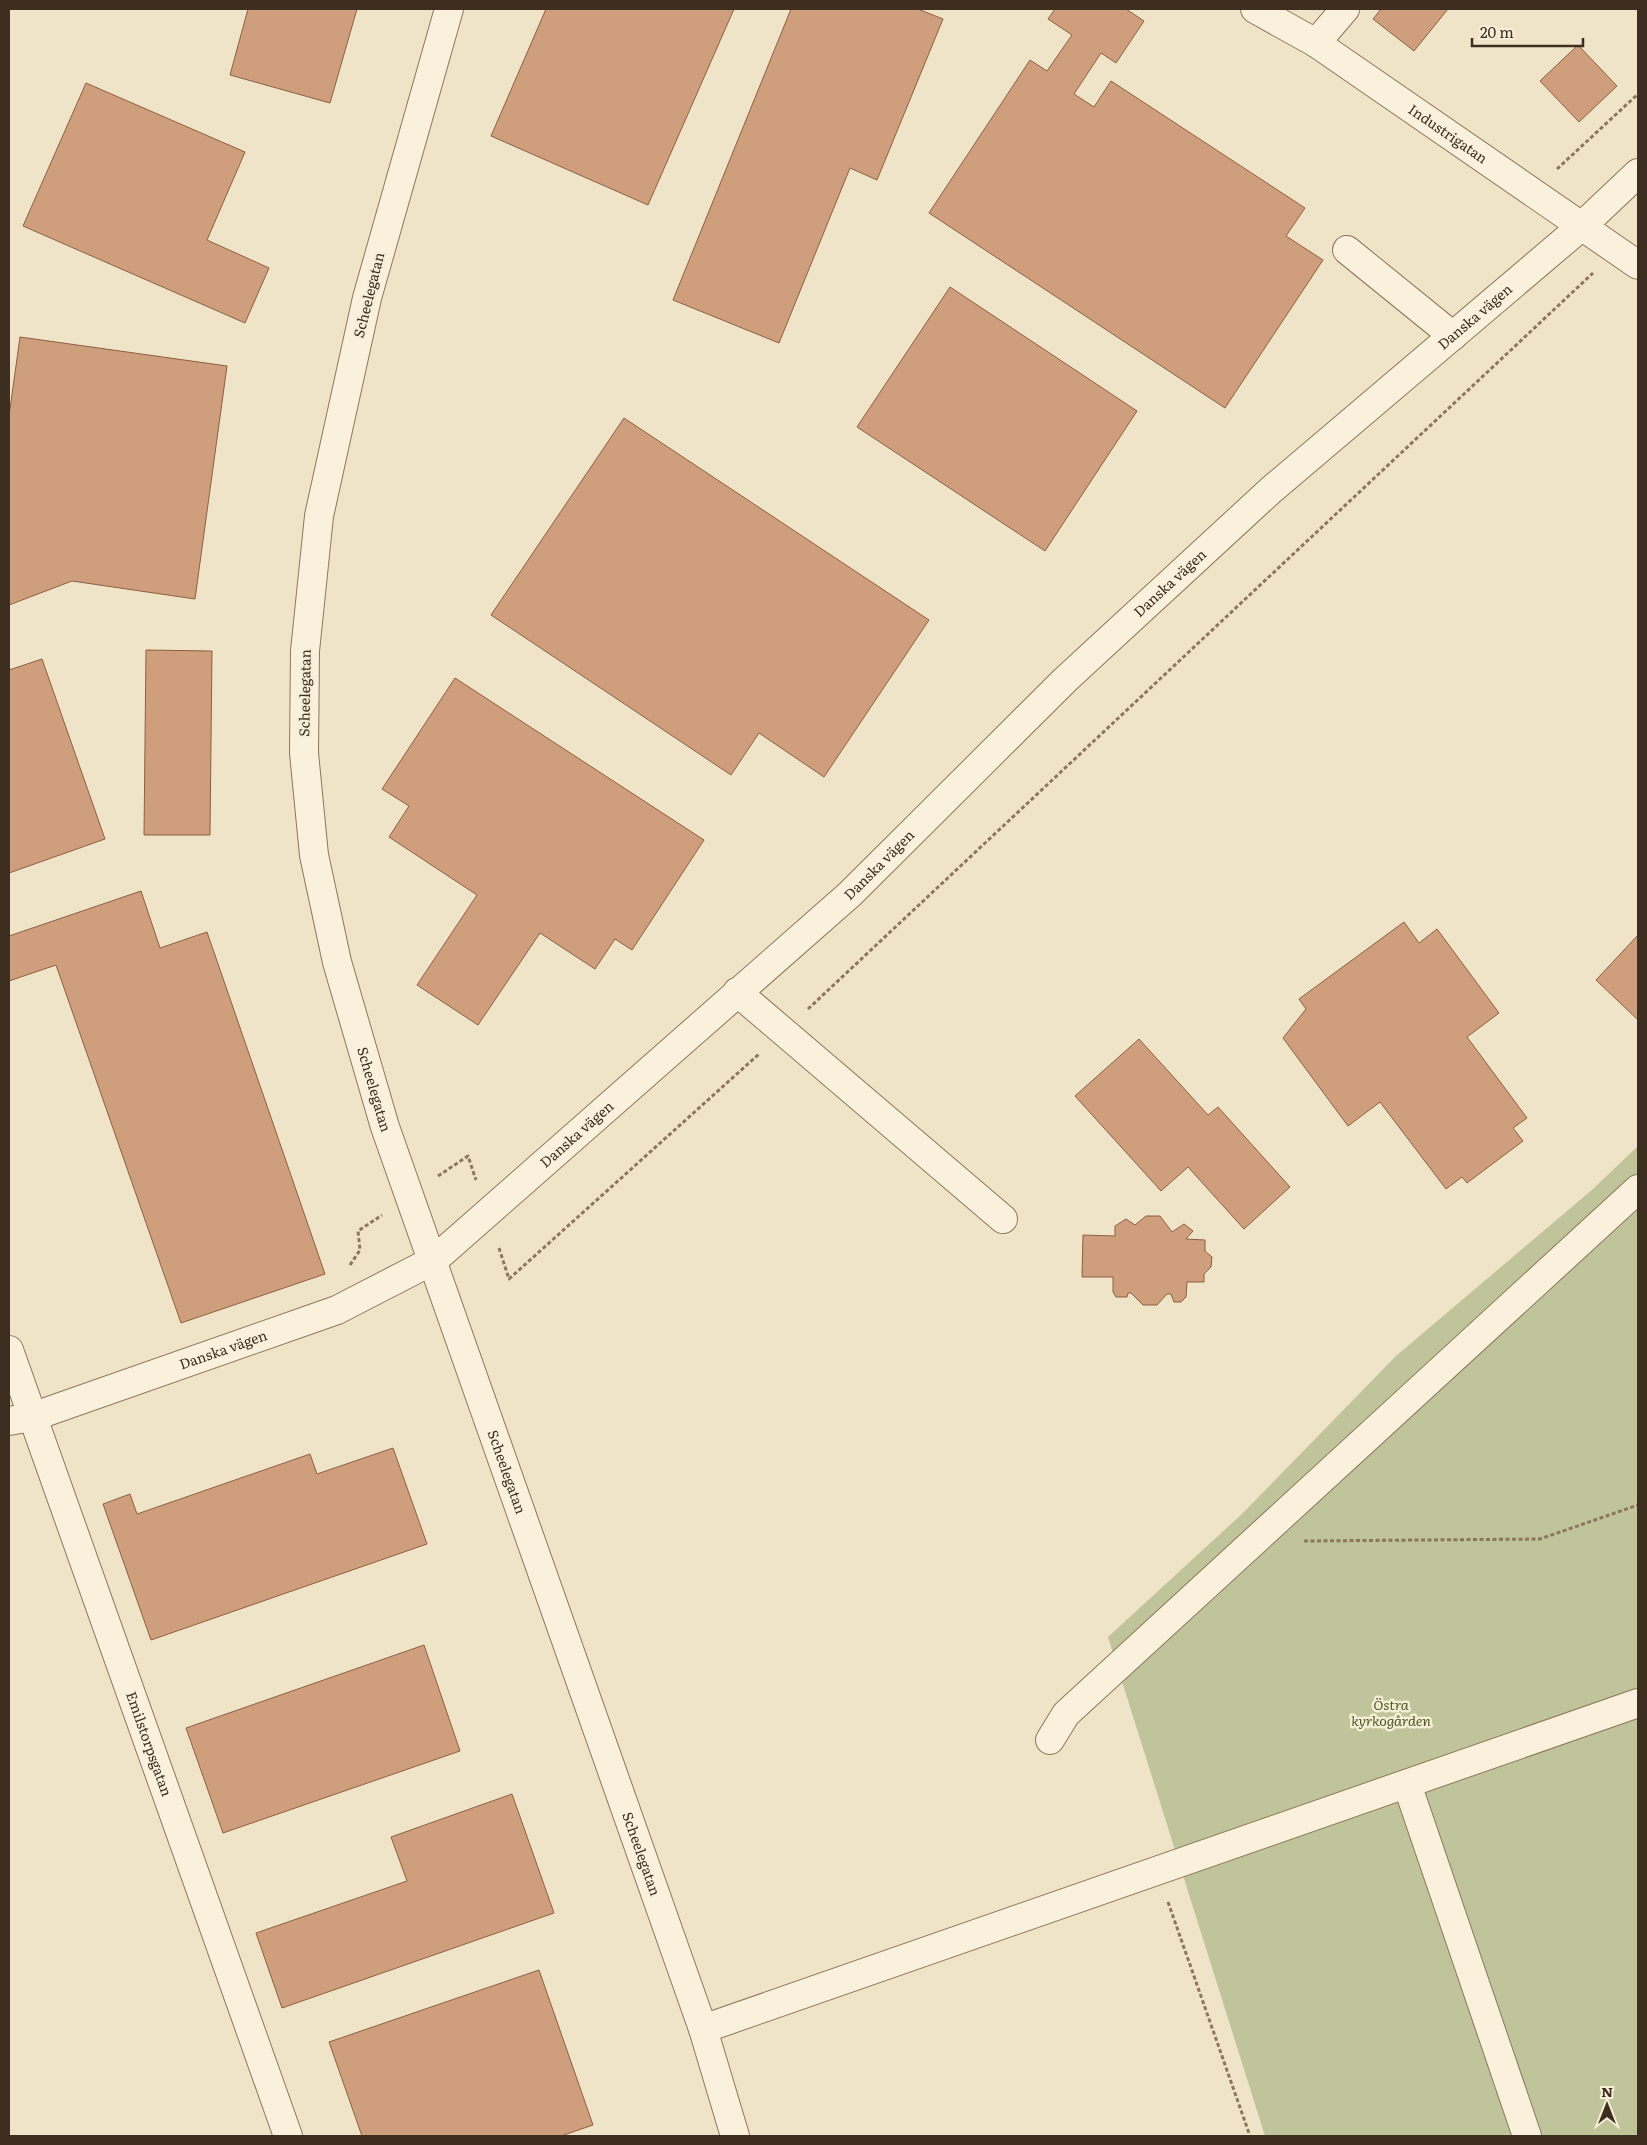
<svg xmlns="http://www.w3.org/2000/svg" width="1647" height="2145" font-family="Literata,serif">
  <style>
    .cemetery { fill: #bfc49a }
    .building { fill: #cf9f7d; stroke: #8d5f41 }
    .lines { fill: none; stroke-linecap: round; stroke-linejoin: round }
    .minor-casing { stroke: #8d765c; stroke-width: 30 }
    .path { stroke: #8d765c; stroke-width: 3; stroke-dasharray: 4 2.5; stroke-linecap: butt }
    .minor { stroke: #faf1dc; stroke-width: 28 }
    .labels { text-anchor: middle; stroke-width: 5; stroke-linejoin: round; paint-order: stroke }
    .street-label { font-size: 14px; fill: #3d2e20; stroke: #f7eed8 }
    .park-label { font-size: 14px; font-style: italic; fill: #4d5a26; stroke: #f7eed8 }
  </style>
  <rect width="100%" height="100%" fill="#f0e4c8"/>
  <path class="cemetery" d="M1638,1146V2136H1265L1108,1637L1242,1514L1396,1356L1593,1189Z"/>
  <g class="building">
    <path d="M248,9H357L330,103L230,75Z"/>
    <path d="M546,9H734L648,205L491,136Z"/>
    <path d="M791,9H918L943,19L877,180L850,168L779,343L673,300Z"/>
    <path d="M1055,9H1126L1144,21L1116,63L1101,53L1074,94L1094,107L1111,81L1305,208L1286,236L1323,260L1225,408L929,213L1030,60L1047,71L1072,35L1048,19Z"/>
    <path d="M1381,9H1448L1414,51L1373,19Z"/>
    <path d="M1578,45L1617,86L1579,122L1540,81Z"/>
    <path d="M86,83L245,152L207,240L269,268L245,323L23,226Z"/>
    <path d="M950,287L1137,411L1045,551L857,427Z"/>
    <path d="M20,337L227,366L195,599L72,581L9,605V416Z"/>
    <path d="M624,418L929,620L824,777L759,733L731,775L491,615Z"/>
    <path d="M146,650L212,651L210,835H144Z"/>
    <path d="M42,659L105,839L9,873V670Z"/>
    <path d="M455,678L704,840L632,950L615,939L595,969L540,933L478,1025L417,985L477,895L389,837L409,806L382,789Z"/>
    <path d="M141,891L160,948L207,932L325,1274L181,1323L56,965L9,981V936Z"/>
    <path d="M1404,922L1419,943L1437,929L1499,1013L1467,1037L1527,1118L1513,1128L1523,1141L1467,1183L1462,1177L1446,1189L1380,1102L1348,1126L1283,1038L1306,1009L1299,999Z"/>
    <path d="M1638,935V1020L1596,980Z"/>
    <path d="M1139,1039L1208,1115L1218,1107L1290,1187L1244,1229L1188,1167L1161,1191L1075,1096Z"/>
    <path d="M1146,1216H1160L1172,1232L1184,1224L1193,1231L1186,1239L1205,1240V1251L1212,1257L1211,1267L1204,1274V1282H1187L1186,1297L1181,1302H1174L1171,1294H1167L1157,1305H1143L1131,1293H1128L1127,1297H1116L1113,1292V1277H1082L1083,1235L1115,1236V1226L1126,1219L1135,1225Z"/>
    <path d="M393,1448L427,1544L151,1640L103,1504L130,1494L137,1514L310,1454L317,1474Z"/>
    <path d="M424,1645L460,1751L223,1833L186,1728Z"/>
    <path d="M512,1794L554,1913L282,2008L256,1933L407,1881L391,1837Z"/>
    <path d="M539,1970L593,2125L561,2136H362L329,2042Z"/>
  </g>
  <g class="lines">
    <g class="minor-casing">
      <g id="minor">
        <path id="s1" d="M449,9L367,298L319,516L305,651L304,753L314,855L337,962L385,1127L703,2029L735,2136"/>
        <path id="s2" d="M1255,9L1316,43L1638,265"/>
        <path d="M1316,43L1345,9"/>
        <path d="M1347,250L1453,336"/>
        <path d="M737,992L1003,1219"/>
        <path id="s3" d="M9,1350L288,2136"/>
        <path id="s4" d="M9,1421L32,1417L337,1310L434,1260L850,894L1065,680L1271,490L1582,226L1638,173"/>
        <path d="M1050,1740L1066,1714L1638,1189"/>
        <path d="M1407,1784L1527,2136"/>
        <path d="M703,2029L1638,1703"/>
      </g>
    </g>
    <g class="path">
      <path d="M1557,169L1638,94"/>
      <path d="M808,1009L1593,273"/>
      <path d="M438,1176L468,1156L476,1180"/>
      <path d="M499,1248L509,1279L759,1054"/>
      <path d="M350,1265L360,1250L358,1231L382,1215"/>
      <path d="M1304,1541L1540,1539L1638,1505"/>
      <path d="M1168,1902L1250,2136"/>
    </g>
    <use href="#minor" class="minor"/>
  </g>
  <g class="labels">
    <g class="street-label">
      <text dy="5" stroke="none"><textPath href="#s2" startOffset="230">Industrigatan</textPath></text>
      <text transform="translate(369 295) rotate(-76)" y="5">Scheelegatan</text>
      <text dy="5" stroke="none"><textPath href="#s4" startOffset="1861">Danska vägen</textPath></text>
      <text dy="5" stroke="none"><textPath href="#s4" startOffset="1456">Danska vägen</textPath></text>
      <text transform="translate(305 693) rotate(-89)" y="5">Scheelegatan</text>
      <text dy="5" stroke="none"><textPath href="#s4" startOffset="1051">Danska vägen</textPath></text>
      <text dy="5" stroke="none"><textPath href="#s1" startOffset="1106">Scheelegatan</textPath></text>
      <text dy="5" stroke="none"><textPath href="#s4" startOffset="646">Danska vägen</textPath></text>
      <text dy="5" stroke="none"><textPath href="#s4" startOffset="226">Danska vägen</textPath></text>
      <text dy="5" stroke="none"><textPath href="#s1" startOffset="1511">Scheelegatan</textPath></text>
      <text dy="5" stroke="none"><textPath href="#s3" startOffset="418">Emilstorpsgatan</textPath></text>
      <text dy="5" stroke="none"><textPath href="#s1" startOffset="1916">Scheelegatan</textPath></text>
    </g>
    <g class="park-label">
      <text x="1391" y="1710">Östra<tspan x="1391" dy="16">kyrkogården</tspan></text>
    </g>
  </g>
  <rect width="1647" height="2145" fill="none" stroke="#3d2e20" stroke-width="20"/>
  <g transform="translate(1607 2105)" stroke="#f7eed8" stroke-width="4" paint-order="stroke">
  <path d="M0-4L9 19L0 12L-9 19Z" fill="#3d2e20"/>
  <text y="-8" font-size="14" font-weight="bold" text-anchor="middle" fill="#3d2e20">N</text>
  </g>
  <path d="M1472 38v8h111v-8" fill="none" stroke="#3d2e20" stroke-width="2.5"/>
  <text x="1480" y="38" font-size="15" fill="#3d2e20" stroke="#f7eed8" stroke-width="4" paint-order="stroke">20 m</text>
</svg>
